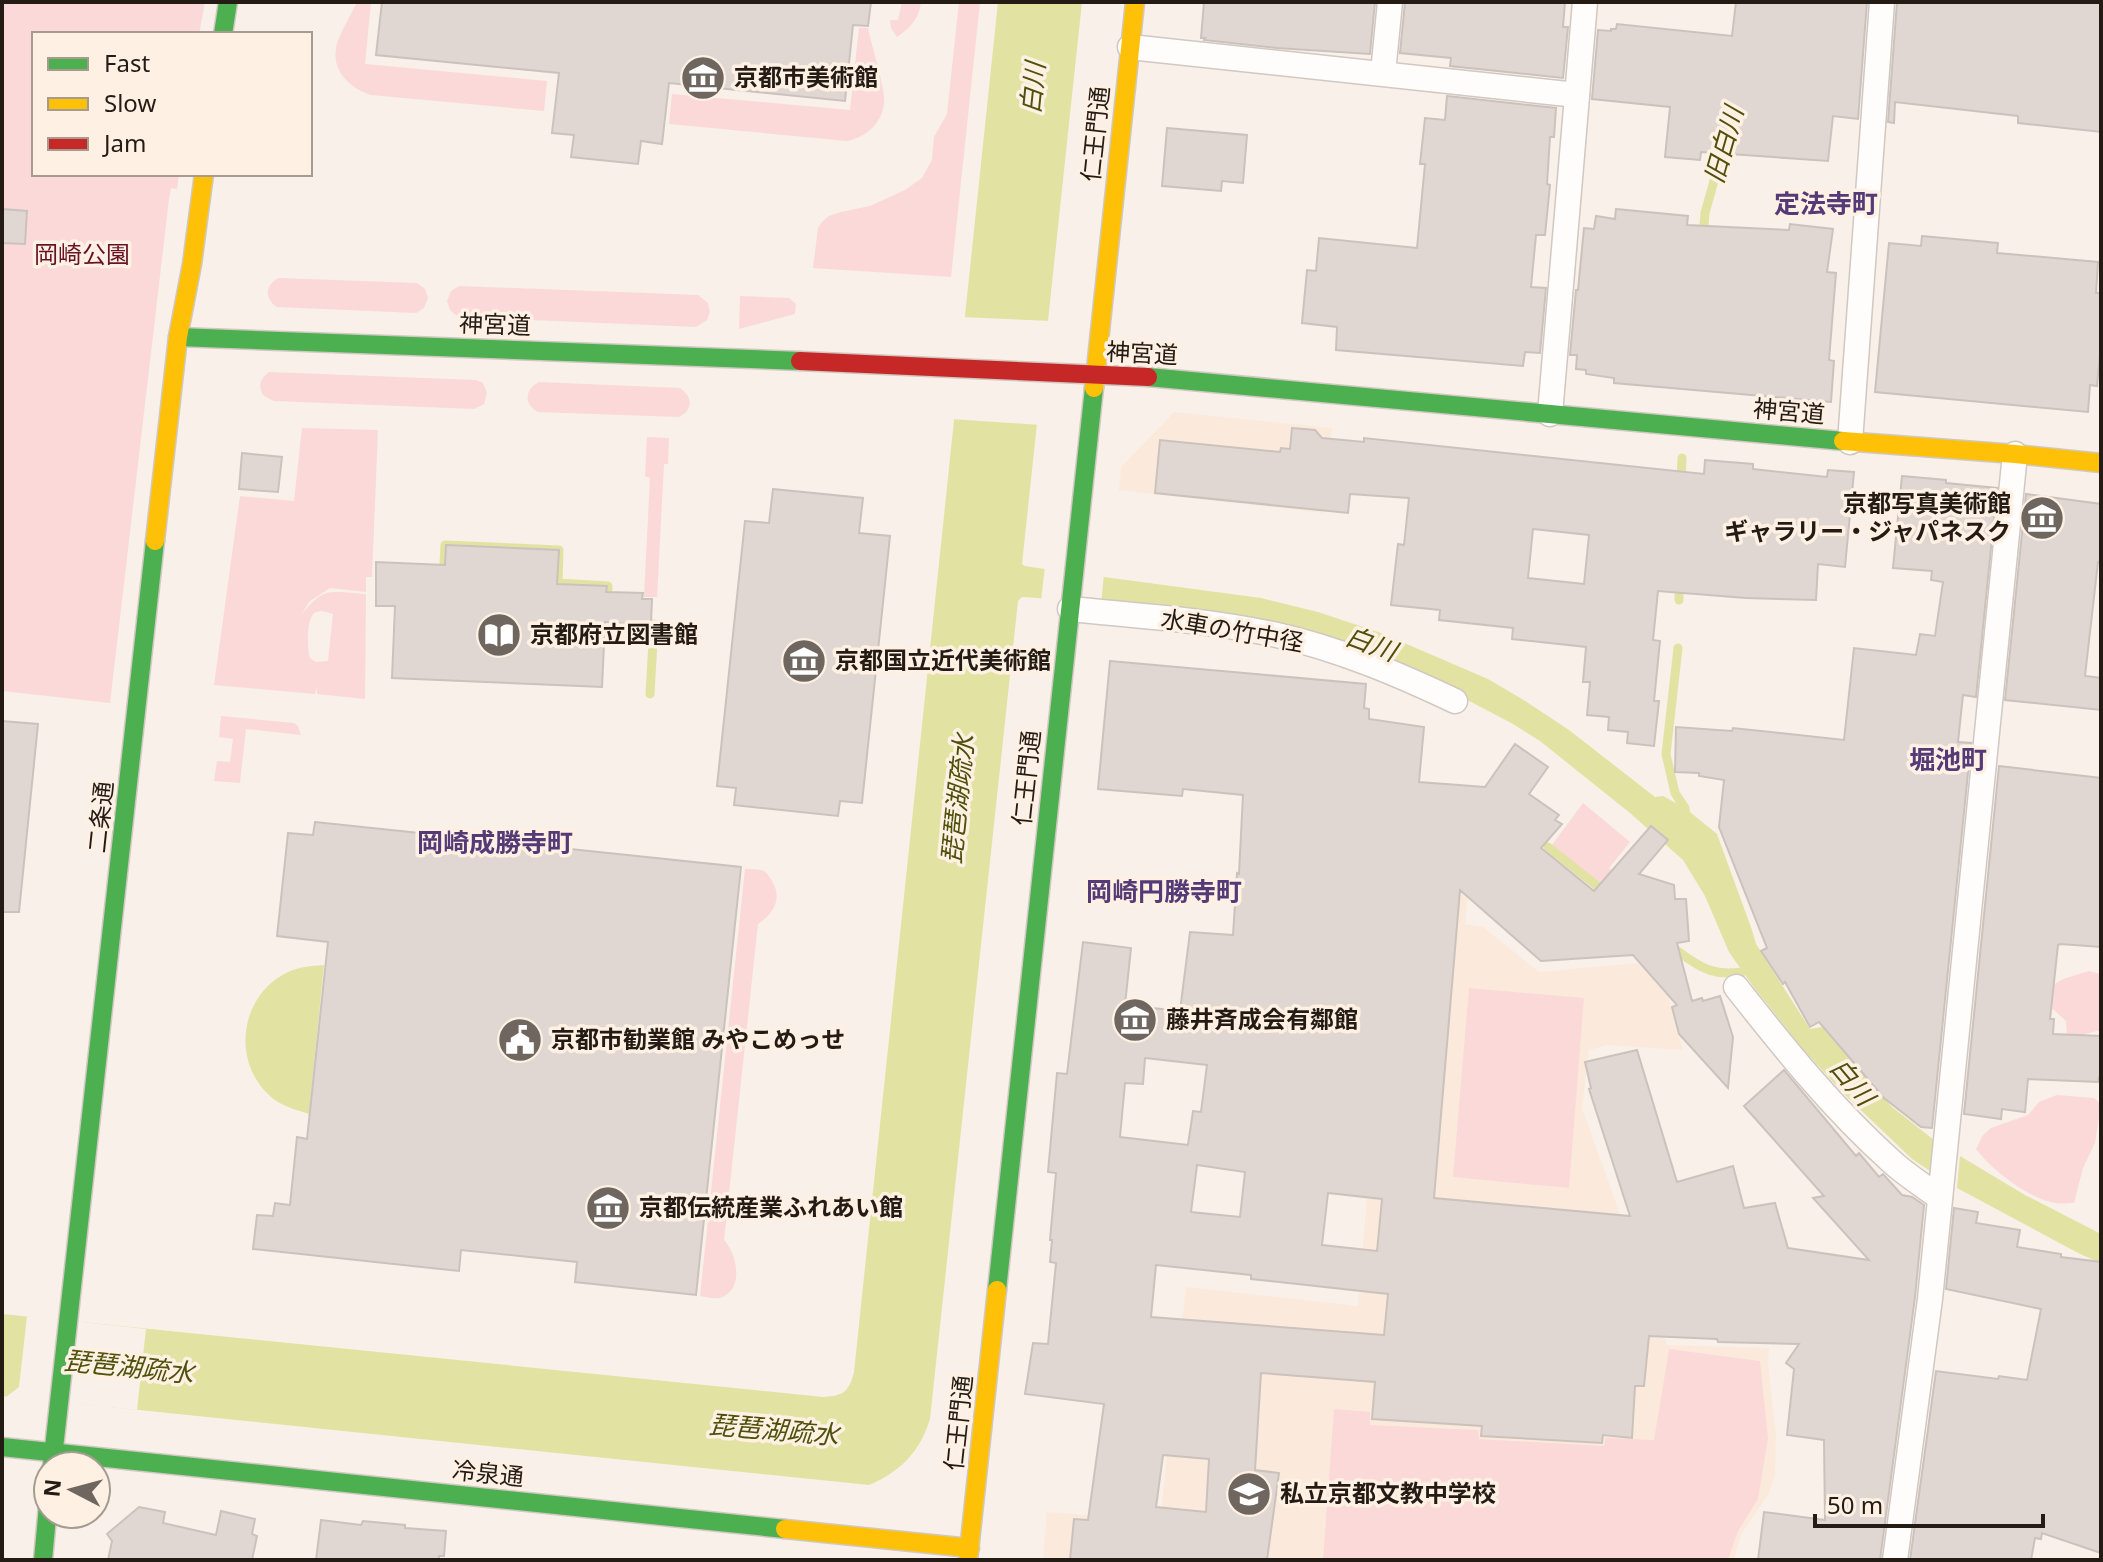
<svg xmlns="http://www.w3.org/2000/svg" width="2103" height="1562" font-family="'Noto Sans','Noto Sans JP',sans-serif">
  <style>
    .built { fill: #fbeadb }
    .green { fill: #fbd9d8; fill-rule: evenodd }
    .water { fill: #e2e3a2 }
    .pier { fill: #f8f0e9 }
    .lines { fill: none; stroke-linecap: round; stroke-linejoin: round }
    .stream { stroke: #e2e3a2; stroke-width: 9 }
    .building { fill: #e1d7d2; stroke: #cbc2bd; stroke-width: 2; fill-rule: evenodd }
    .street-casing { stroke: #d0c8c1; stroke-width: 27 }
    .fast-casing { stroke: #d0c8c1; stroke-width: 21 }
    .slow-casing { stroke: #d0c8c1; stroke-width: 21 }
    .jam-casing { stroke: #d0c8c1; stroke-width: 21 }
    .street { stroke: #fefdfc; stroke-width: 24 }
    .fast { stroke: #4caf50; stroke-width: 18 }
    .slow { stroke: #ffc107; stroke-width: 18 }
    .jam { stroke: #c62828; stroke-width: 18 }
    .labels { text-anchor: middle; stroke-width: 7; stroke-linejoin: round; paint-order: stroke }
    .poi-label { font-size: 24px; font-weight: bold; fill: #231b14; stroke: #fef0e3; text-anchor: start }
    .street-label { font-size: 24px; fill: #231b14; stroke: #fef0e3 }
    .park-label { font-size: 24px; fill: #661326; stroke: #fef0e3 }
    .water-label { font-size: 26px; font-style: italic; fill: #4e510b; stroke: #fef0e3 }
    .neighbourhood-label { font-size: 26px; font-weight: bold; fill: #523b77; stroke: #fef0e3 }
  </style>
  <rect width="100%" height="100%" fill="#f8f0e9"/>
  <g class="built">
    <path d="M1174,412L1332,428L1323,513L1119,490L1121,467Z"/>
    <path d="M1384,873L1469,883L1465,924L1483,927L1539,972L1638,963L1666,989L1683,1050L1607,1045L1589,1050L1582,1108L1667,1345L1769,1348L1768,1364L1776,1436L1775,1476L1768,1495L1741,1534L1734,1560H1043L1047,1512L1160,1520L1186,1287L1358,1306L1373,1128Z"/>
  </g>
  <g class="green">
    <path d="M2,2H205L199,34H34V174H179L177,189L171,188L169,199L110,703L2,691Z"/>
    <path d="M357,2H371L365,64L547,81L544,111L371,95C351,89 332,72 336,49C337,38 352,13 357,2Z"/>
    <path d="M902,2H921C919,19 910,28 897,37L891,28L890,20H898Z"/>
    <path d="M959,2H980L951,277L813,268L818,228L822,222L829,216L841,212L870,206L905,190L922,178L932,160L934,137L947,114Z"/>
    <path d="M859,28H868C871,44 886,90 884,103C882,123 867,137 847,141L669,124L672,94L850,110Z"/>
    <path d="M279,278L417,283L425,289L428,298L424,308L416,313L277,307C264,299 265,284 279,278Z"/>
    <path d="M459,286L698,295L708,303L710,312L707,320L696,327L458,317L450,310L447,301L451,291Z"/>
    <path d="M740,296L789,298L796,304L795,314L739,329Z"/>
    <path d="M269,372L476,380L483,383L487,393L484,404L474,409L274,401L264,396C257,386 260,379 269,372Z"/>
    <path d="M539,382L680,388C693,397 693,410 679,417L538,412C523,404 525,389 539,382Z"/>
    <path d="M302,428L378,430L372,577H366V592L330,588L310,601L299,618C323,587 326,591 366,594L365,699L317,694V687L315,694L214,685L240,496L294,501ZM322,611L333,614L328,661L316,662L310,658C307,650 307,626 311,618C314,611 316,612 322,611Z"/>
    <path d="M647,437L669,438L668,464H664L657,597H644L650,478L645,476Z"/>
    <path d="M221,716L294,723L298,726L301,735L246,729L240,783L214,781L217,761L230,762L233,739L219,737Z"/>
    <path d="M1583,803L1630,842L1609,868L1616,876L1605,887L1552,845Z"/>
    <path d="M745,869C750,869 759,869 764,871C766,872 771,879 772,881C783,899 773,914 758,924L724,1240C737,1254 745,1290 720,1298C714,1299 706,1297 700,1296Z"/>
    <path d="M2089,971L2101,974V1030L2085,1034L2082,1049L2068,1048L2066,1021L2054,1010L2037,1004C2056,979 2059,980 2089,971Z"/>
    <path d="M1469,988L1584,998L1569,1188L1453,1177Z"/>
    <path d="M2057,1095L2094,1098L2101,1104L2095,1143L2083,1168L2074,1203C2068,1203 2060,1204 2055,1203C2028,1198 1992,1170 1976,1149L1983,1135L1991,1128L2028,1115L2039,1102Z"/>
    <path d="M1669,1349L1760,1361L1768,1438L1758,1499L1738,1531L1728,1560H1323L1334,1409L1370,1412V1425L1478,1430L1479,1439L1604,1446L1606,1438L1654,1440Z"/>
  </g>
  <g class="water">
    <path d="M998,2H1082L1022,564L1025,566L1044,569L1261,598L1318,612L1381,633L1488,679L1522,699L1569,730L1655,797L1663,796L1685,808L1717,834L1752,930L1756,944L1810,1029L1822,1027L1892,1107L1939,1144L1936,1175L1912,1159L1844,1094L1804,1050L1755,989L1729,952L1705,896L1683,860L1630,813L1540,741L1513,724L1414,672L1112,603L1022,597L1018,601L930,1419C920,1452 900,1472 869,1485L2,1396V1314L823,1397C843,1396 849,1392 854,1372Z"/>
    <path d="M324,965L309,1114C297,1110 285,1107 275,1100C230,1066 238,996 288,972C299,967 311,966 324,965Z"/>
    <path d="M1960,1156L2025,1195L2101,1234V1263L2080,1254L1957,1188Z"/>
  </g>
  <g class="pier">
    <path d="M961,317L1052,321L1041,425L951,419Z"/>
    <path d="M1045,566L1104,573L1101,606L1041,601Z"/>
    <path d="M27,1316L146,1329L137,1410L6,1397L19,1387Z"/>
  </g>
  <g class="lines">
    <g class="stream">
      <path d="M1703,236L1705,213L1724,145"/>
      <path d="M1681,482L1682,458"/>
      <path d="M444,564L445,545L559,550L558,583L608,586L607,604"/>
      <path d="M1679,600V581"/>
      <path d="M1678,648L1666,754L1675,793L1685,808L1686,820"/>
      <path d="M650,694L654,624"/>
      <path d="M1548,847L1605,892"/>
      <path d="M1672,947C1701,968 1716,980 1753,969"/>
    </g>
  </g>
  <g class="building">
    <path d="M382,2H871L868,26L853,25L845,101L669,83L662,144L641,141L638,164L571,157L574,135L552,133L559,73L376,55Z"/>
    <path d="M1204,2H1375L1370,54L1277,48L1204,40L1205,38H1201Z"/>
    <path d="M1405,2H1565L1563,27H1568L1563,78L1450,66L1451,58L1400,53Z"/>
    <path d="M1736,2H1867L1858,119L1833,116L1828,161L1701,152L1700,160L1665,157L1670,107L1592,99L1598,30L1611,31V29H1616L1617,24L1732,36Z"/>
    <path d="M1897,2H2101V132L2018,123V116L1895,102L1894,123L1888,122Z"/>
    <path d="M1447,96L1556,108L1554,137H1550L1547,184L1550,185L1545,235H1536L1531,287L1546,288L1540,353L1525,352L1523,366L1336,350L1337,327L1302,323L1307,270L1316,271L1319,238L1417,248L1425,164H1420L1425,118L1445,120Z"/>
    <path d="M1167,128L1247,135L1243,183L1222,181L1221,191L1162,186Z"/>
    <path d="M2,209L27,211L25,244L2,243Z"/>
    <path d="M1616,209L1688,216L1687,225L1789,230L1790,224L1833,229L1827,272L1836,273L1829,360L1834,361L1831,402L1614,383V378L1586,374V370L1576,369L1577,355H1570L1576,290H1578L1584,228L1594,229L1596,216L1615,219Z"/>
    <path d="M1922,236L1998,243L1997,253L2098,262L2096,293H2101V344L2097,386L2090,385L2088,412L1875,392L1889,243L1921,246Z"/>
    <path d="M1292,428L1315,430L1322,438L1364,442V438L1704,474L1705,460L1753,464V469L1827,477L1828,470L1854,472L1845,567L1818,564L1816,600L1746,598L1658,591L1653,640L1660,641L1654,701H1659L1654,746L1627,743L1628,732L1608,730L1609,717L1587,715L1590,682H1583L1586,647L1512,639L1513,628L1439,620L1440,610L1391,605L1398,544L1404,545L1409,498L1350,494L1348,513L1155,493L1160,440L1280,452L1281,448L1290,449ZM1533,529L1589,535L1584,584L1528,578Z"/>
    <path d="M242,453L282,457L278,492L239,489Z"/>
    <path d="M1902,476L1946,480V483L1997,488L1976,697L1963,695L1958,742L1971,743L1932,1128L1921,1127L1884,1098L1819,1022L1810,1027L1785,982L1783,984L1761,951L1767,948L1719,827L1724,780L1699,776V773L1675,772L1676,727L1732,731L1733,728L1844,740L1854,648L1916,655L1920,634L1935,636L1943,582L1931,580L1932,571L1893,568Z"/>
    <path d="M773,489L863,498L859,533L890,536L862,803L840,801L838,816L734,805L736,788L717,786L745,521L769,523Z"/>
    <path d="M2026,494L2101,504V563L2098,562L2085,676L2101,678V710L2005,700Z"/>
    <path d="M446,545L559,550L557,584L607,586L606,592L643,593L642,599H652L651,623H641V625L605,622L602,687L392,678L395,606H376V562L445,565Z"/>
    <path d="M1110,661L1366,684L1364,708L1369,709V719L1424,727L1419,782L1485,787L1515,744L1548,767L1529,794L1559,815L1555,820L1562,824L1541,848L1594,891L1651,826L1668,840L1639,874L1674,885L1675,899H1686L1689,941L1677,943L1692,1001L1702,998L1703,1001L1720,996L1733,1037L1728,1088L1679,1034L1672,1007L1677,1005L1633,955L1541,961L1460,890L1434,1198L1630,1216L1589,1089L1591,1088L1585,1062L1637,1050L1677,1182L1733,1166L1744,1208L1775,1203L1788,1248L1869,1260L1813,1198L1824,1196L1744,1106L1784,1070L1856,1156L1859,1153L1879,1177L1883,1174L1902,1195L1912,1197L1924,1205L1915,1297L1880,1560H1758L1764,1512L1825,1520L1824,1440L1787,1435L1794,1369L1786,1363L1799,1344L1718,1342L1717,1339L1649,1336L1644,1386H1635L1632,1438L1603,1435L1602,1443L1481,1436L1482,1426L1372,1419L1375,1382L1261,1373L1255,1470L1279,1473L1267,1560H1070L1074,1519L1088,1520L1104,1404L1025,1394L1033,1343L1048,1344L1056,1263L1050,1262L1052,1240H1050L1056,1173L1048,1172L1057,1073L1067,1074L1083,942L1131,948L1125,1005L1180,1011L1190,932L1233,935L1237,873L1239,874L1243,795L1183,789L1182,796L1098,789ZM1145,1058L1207,1065L1201,1112L1193,1111L1188,1145L1120,1137L1125,1083L1143,1084ZM1197,1165L1245,1172L1240,1217L1191,1212ZM1328,1193L1382,1199L1377,1251L1322,1245ZM1156,1265L1251,1275V1279L1388,1294L1384,1335L1151,1317ZM1163,1455L1209,1459L1206,1512L1156,1507Z"/>
    <path d="M2,721L38,724L19,912H2Z"/>
    <path d="M1999,766L2101,778V947L2060,944L2058,945L2050,1019H2054L2053,1034L2101,1036V1077H2099L2098,1082L2028,1079L2025,1112L2002,1109L2001,1119L1964,1114Z"/>
    <path d="M315,822L741,867L696,1295L575,1282L577,1262L461,1250L459,1271L253,1249L257,1215L273,1216L275,1203L290,1205L297,1137L307,1139L328,942L277,936L288,833L313,835Z"/>
    <path d="M1954,1208L1978,1212L1976,1223L2020,1230L2017,1247L2061,1254V1257L2101,1262V1553L2042,1533L2041,1539L2035,1538L2031,1560H1910L1936,1371L1998,1379L1999,1376L2027,1380L2041,1309L1946,1289Z"/>
    <path d="M139,1507L165,1512L163,1523L216,1535L221,1511L255,1519L252,1534L257,1536L252,1560H108L112,1541L107,1534Z"/>
    <path d="M321,1520L361,1525L363,1521L405,1525V1528L446,1531L444,1556H439V1560H316Z"/>
  </g>
  <g class="lines">
    <g class="street-casing">
      <g id="street">
        <path d="M1130,47L1577,95"/>
        <path d="M1383,73L1390,2"/>
        <path d="M1550,414L1585,2"/>
        <path d="M1850,442L1882,2"/>
        <path d="M1070,609C1139,616 1209,620 1277,635C1339,649 1398,674 1455,701"/>
        <path d="M1736,987C1784,1048 1833,1109 1891,1161C1906,1175 1924,1186 1940,1198"/>
        <path d="M1895,1560L1930,1299L2015,454"/>
      </g>
    </g>
    <g class="fast-casing">
      <g id="fast">
        <path d="M223,34L228,2"/>
        <path d="M178,337L800,361"/>
        <path d="M1148,377L1843,441"/>
        <path d="M997,1290L1094,388"/>
        <path d="M2,1447L785,1529"/>
        <path d="M52,1466L155,541"/>
        <path d="M43,1560L48,1506"/>
      </g>
    </g>
    <g class="slow-casing">
      <g id="slow">
        <path d="M1094,388L1135,2"/>
        <path d="M1843,441L2015,454L2101,463"/>
        <path d="M155,541L178,337L192,264L204,174"/>
        <path d="M785,1529L970,1548"/>
        <path d="M968,1560L997,1290"/>
      </g>
    </g>
    <g class="jam-casing">
      <path id="jam" d="M800,361L1148,377"/>
    </g>
    <use href="#street" class="street"/>
    <use href="#fast" class="fast"/>
    <use href="#slow" class="slow"/>
    <use href="#jam" class="jam"/>
  </g>
  <defs>
    <g id="museum-disc" transform="scale(2.3)"><circle r="9.5" fill="#6e665f" stroke="#fef0e3"/><path d="M0-6L6-3V-2H-6V-3ZM-5-1h2V3h-2ZM-1-1h2V3h-2ZM3-1h2V3H3ZM-6 4H6V6H-6Z" fill="#fff"/></g>
    <g id="library-disc" transform="scale(2.3)"><circle r="9.5" fill="#6e665f" stroke="#fef0e3"/><path d="M-6-4Q-3-5.5-.7-3.5V5Q-3 3-6 4ZM6-4Q3-5.5 .7-3.5V5Q3 3 6 4Z" fill="#fff"/></g>
    <g id="civic-disc" transform="scale(2.3)"><circle r="9.5" fill="#6e665f" stroke="#fef0e3"/><path d="M-.6-6.5H3V-4.5H.6V-3L4-1V1h2V6H-6V1h2V-1L-.6-3ZM-1.2 2.5V6h2.4V2.5Z" fill="#fff"/></g>
    <g id="school-disc" transform="scale(2.3)"><circle r="9.5" fill="#6e665f" stroke="#fef0e3"/><path d="M0-5L7-2L0 1L-7-2ZM-4 1L0 2.5L4 1V4Q0 6-4 4Z" fill="#fff"/></g>
  </defs>
  <g fill-rule="evenodd">
    <use href="#museum-disc" x="703" y="78"/>
    <use href="#museum-disc" x="2042" y="518"/>
    <use href="#library-disc" x="499" y="635"/>
    <use href="#museum-disc" x="804" y="661"/>
    <use href="#museum-disc" x="1135" y="1020"/>
    <use href="#civic-disc" x="520" y="1040"/>
    <use href="#museum-disc" x="608" y="1208"/>
    <use href="#school-disc" x="1249" y="1494"/>
  </g>
  <g class="labels">
    <g class="poi-label">
      <text x="734" y="86">京都市美術館</text>
      <text x="2011" y="512" text-anchor="end">京都写真美術館<tspan x="2011" dy="28">ギャラリー・ジャパネスク</tspan></text>
      <text x="530" y="643">京都府立図書館</text>
      <text x="835" y="669">京都国立近代美術館</text>
      <text x="1166" y="1028">藤井斉成会有鄰館</text>
      <text x="551" y="1048">京都市勧業館 みやこめっせ</text>
      <text x="639" y="1216">京都伝統産業ふれあい館</text>
      <text x="1280" y="1502">私立京都文教中学校</text>
    </g>
    <g class="street-label">
      <text transform="translate(1096 134) rotate(-84)" y="8">仁王門通</text>
      <text transform="translate(495 325) rotate(2)" y="8">神宮道</text>
      <text transform="translate(1142 354) rotate(3)" y="8">神宮道</text>
      <text transform="translate(1789 412) rotate(5)" y="8">神宮道</text>
      <text transform="translate(1232 631) rotate(10)" y="8">水車の竹中径</text>
      <text transform="translate(1027 778) rotate(-84)" y="8">仁王門通</text>
      <text transform="translate(101 817) rotate(-84)" y="8">二条通</text>
      <text transform="translate(959 1423) rotate(-84)" y="8">仁王門通</text>
      <text transform="translate(488 1474) rotate(6)" y="8">冷泉通</text>
    </g>
    <g class="park-label">
      <text x="82" y="263">岡崎公園</text>
    </g>
    <g class="water-label">
      <text transform="translate(1033 88) rotate(-84)" y="9">白川</text>
      <text transform="translate(1724 145) rotate(-74)" y="9">旧白川</text>
      <text transform="translate(1371 644) rotate(20)" y="9">白川</text>
      <text transform="translate(958 799) rotate(-84)" y="9">琵琶湖疏水</text>
      <text transform="translate(1852 1082) rotate(50)" y="9">白川</text>
      <text transform="translate(129 1367) rotate(6)" y="9">琵琶湖疏水</text>
      <text transform="translate(774 1430) rotate(5)" y="9">琵琶湖疏水</text>
    </g>
    <g class="neighbourhood-label">
      <text x="1826" y="213">定法寺町</text>
      <text x="1948" y="769">堀池町</text>
      <text x="495" y="852">岡崎成勝寺町</text>
      <text x="1164" y="901">岡崎円勝寺町</text>
    </g>
  </g>
  <rect width="2103" height="1562" fill="none" stroke="#231b14" stroke-width="8"/>
  <rect x="32" y="32" width="280" height="144" fill="#fef0e3" stroke="#a69b90" stroke-width="2"/>
  <rect x="48" y="58" width="40" height="12" fill="#4caf50" stroke="#a69b90" stroke-width="2"/>
  <text x="104" y="72" font-size="24" fill="#231b14">Fast</text>
  <rect x="48" y="98" width="40" height="12" fill="#ffc107" stroke="#a69b90" stroke-width="2"/>
  <text x="104" y="112" font-size="24" fill="#231b14">Slow</text>
  <rect x="48" y="138" width="40" height="12" fill="#c62828" stroke="#a69b90" stroke-width="2"/>
  <text x="104" y="152" font-size="24" fill="#231b14">Jam</text>
  <g transform="translate(72 1490) rotate(276)"><circle r="38" fill="#fef0e3" stroke="#a69b90" stroke-width="2"/>
  <path d="M0-6L14 30L0 20L-14 30Z" fill="#6e665f"/>
  <text y="-12" font-size="22" font-weight="bold" text-anchor="middle" fill="#231b14">N</text>
  </g>
  <path d="M1815 1514v12h228v-12" fill="none" stroke="#231b14" stroke-width="4"/>
  <text x="1827" y="1514" font-size="24" fill="#231b14" stroke="#fef0e3" stroke-width="6" paint-order="stroke">50 m</text>
</svg>
